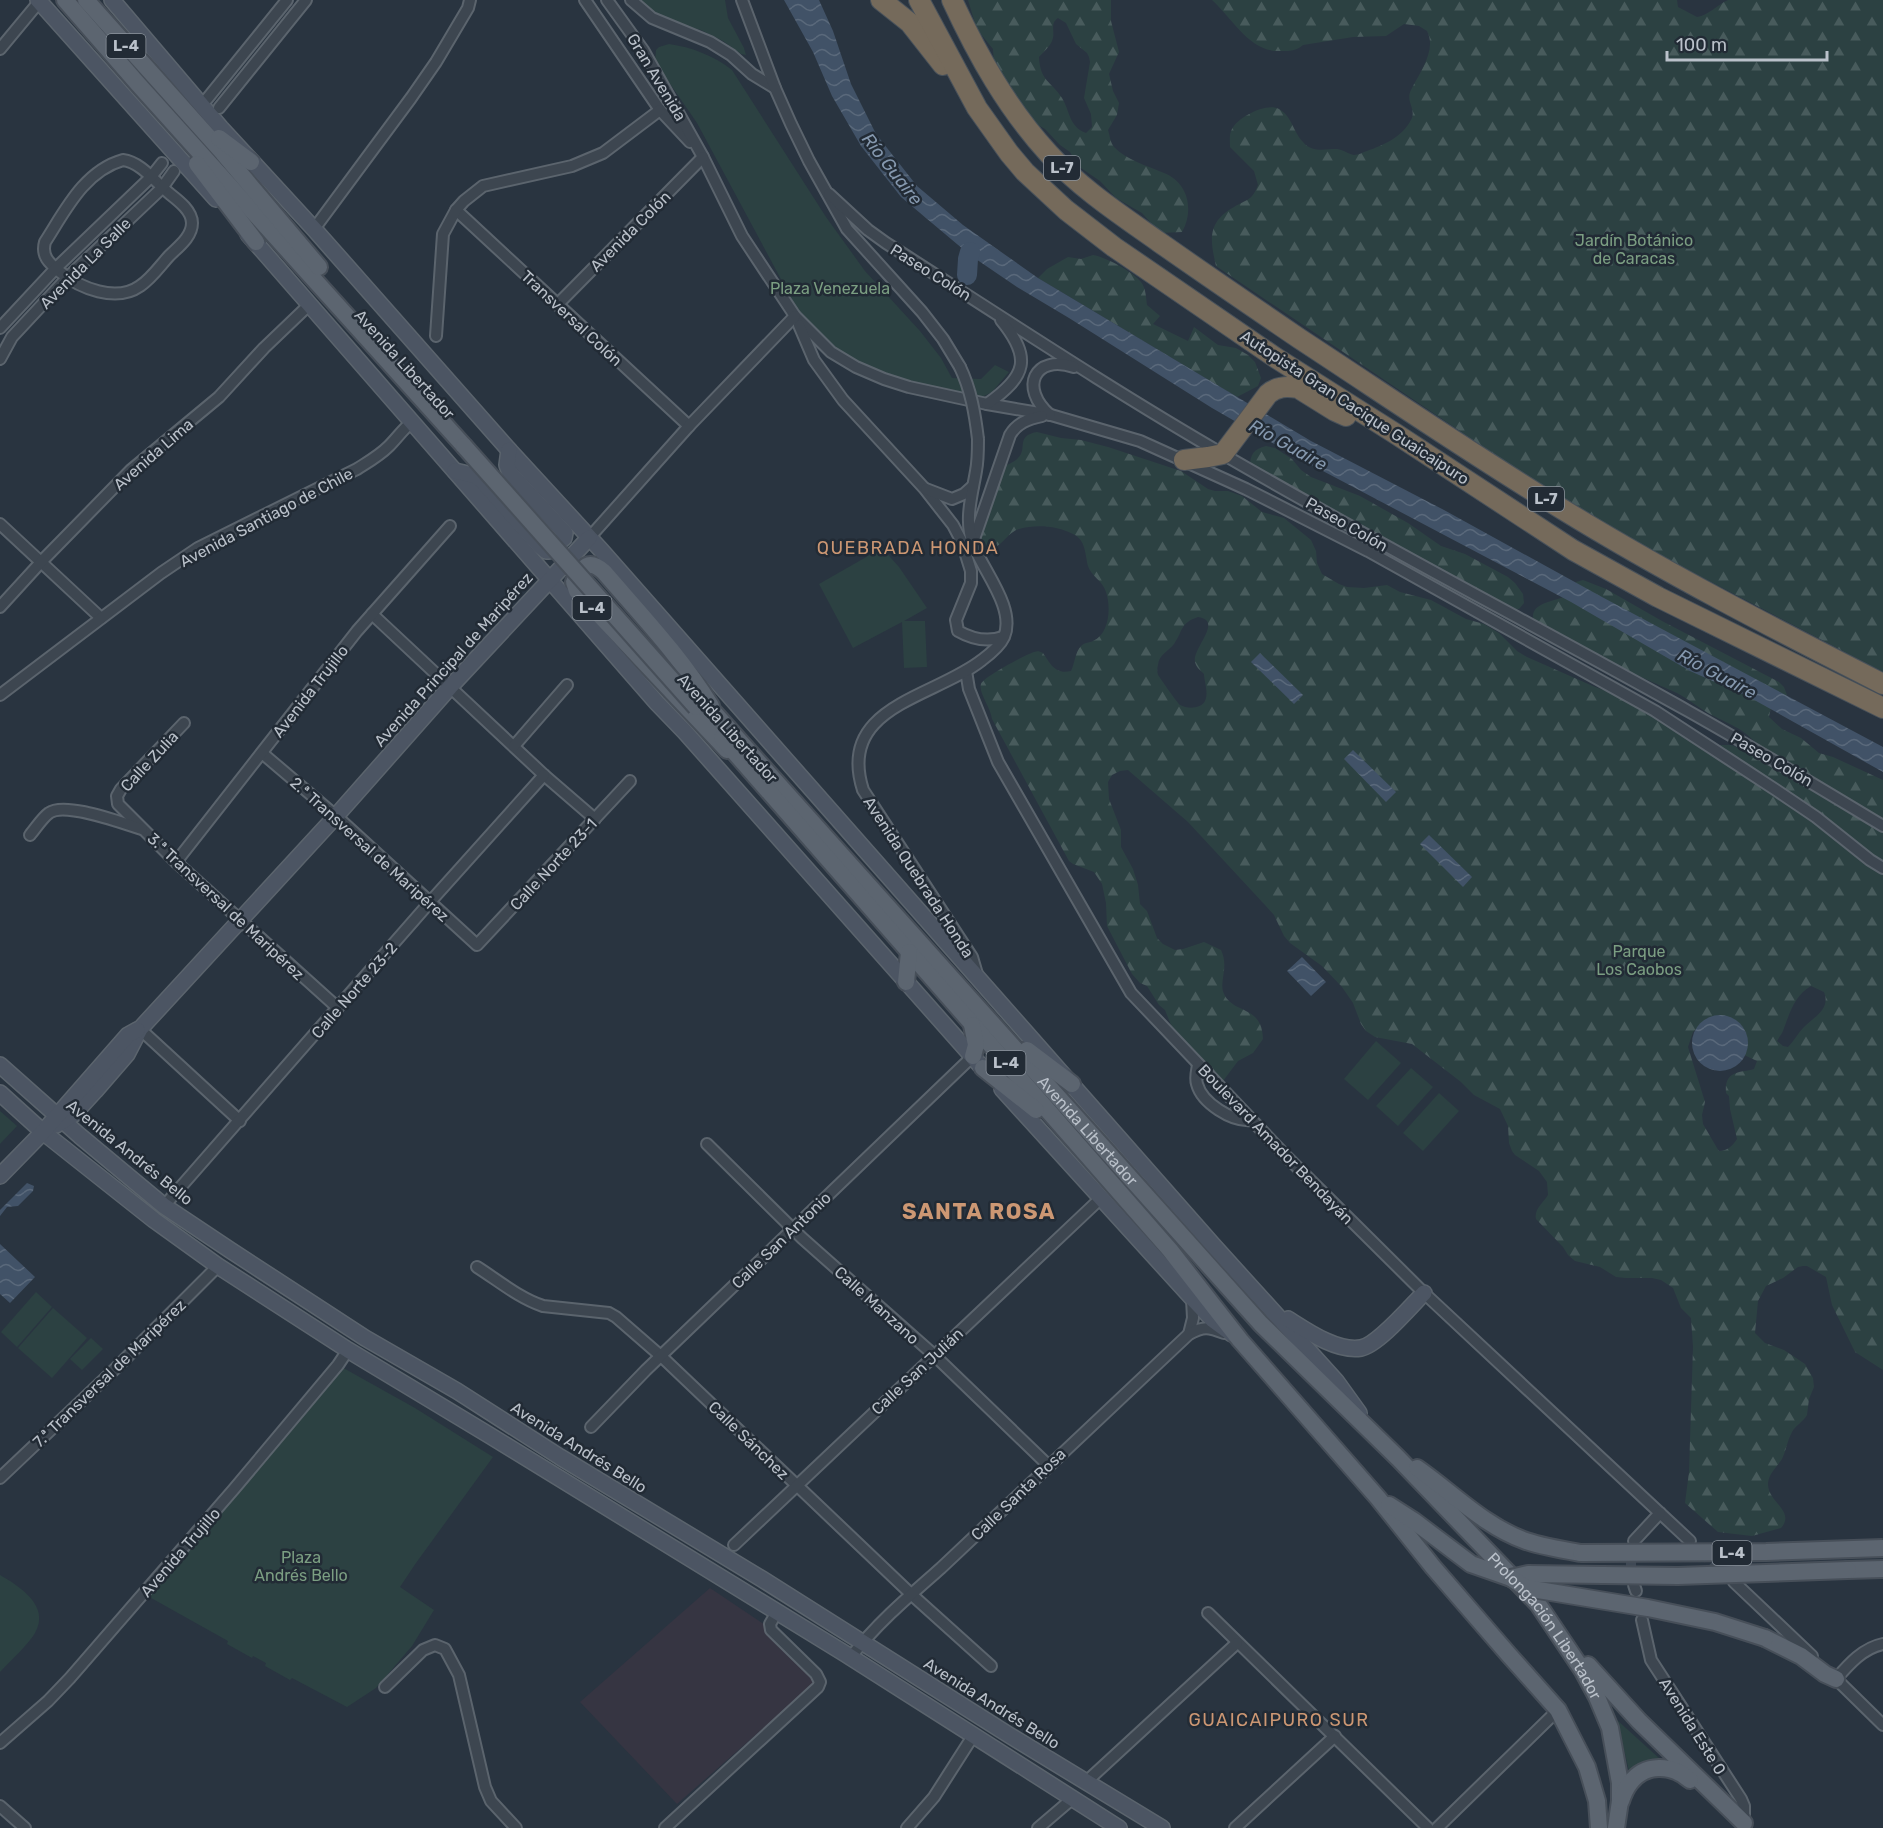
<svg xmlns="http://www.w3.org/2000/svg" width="1883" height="1828" font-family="Rubik,sans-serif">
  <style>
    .medical { fill: #363542 }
    .green { fill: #2c4142 }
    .forest { fill: url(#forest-firs); fill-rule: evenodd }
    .water { fill: url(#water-waves) }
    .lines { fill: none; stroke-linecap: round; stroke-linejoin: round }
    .river { stroke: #415267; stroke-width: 20 }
    .street-tunnel { stroke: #3f4955; stroke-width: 10; stroke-dasharray: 10 5; stroke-linecap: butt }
    .street-casing { stroke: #5b646d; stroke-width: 14 }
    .secondary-casing { stroke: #5b646d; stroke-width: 18 }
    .primary-casing { stroke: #474f59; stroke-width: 20 }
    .highway-casing { stroke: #48515a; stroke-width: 22 }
    .street { stroke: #3d4650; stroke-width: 10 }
    .secondary { stroke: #4c5563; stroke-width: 15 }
    .primary { stroke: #5c6570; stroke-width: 16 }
    .highway { stroke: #756a5b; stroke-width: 20 }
    .street-bridge-casing { stroke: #5b646d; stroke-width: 14; stroke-linecap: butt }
    .primary-bridge-casing { stroke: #474f59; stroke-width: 20; stroke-linecap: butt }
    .street-bridge { stroke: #3d4650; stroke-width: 10 }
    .primary-bridge { stroke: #5c6570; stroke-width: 16 }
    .labels { text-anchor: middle; stroke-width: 5; stroke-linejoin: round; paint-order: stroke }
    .shield { fill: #222b35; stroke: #8c949d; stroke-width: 1.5 }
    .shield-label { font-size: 15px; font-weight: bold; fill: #bac1ca }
    .street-label { font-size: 16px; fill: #bac1ca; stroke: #222b35 }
    .park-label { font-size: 16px; fill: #7b9e82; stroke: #222b35 }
    .water-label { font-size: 18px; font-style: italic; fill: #8598ae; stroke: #222b35 }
    .neighbourhood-label { font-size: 18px; letter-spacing: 1.5px; fill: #cc9773; stroke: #222b35 }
    .district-label { font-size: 22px; font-weight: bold; letter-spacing: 1.5px; fill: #cc9773; stroke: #222b35 }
  </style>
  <defs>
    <pattern id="forest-firs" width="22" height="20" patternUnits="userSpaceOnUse" patternTransform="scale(1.5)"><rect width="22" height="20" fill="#2c4142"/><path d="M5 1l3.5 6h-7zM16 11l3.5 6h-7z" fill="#485b5c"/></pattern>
    <pattern id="water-waves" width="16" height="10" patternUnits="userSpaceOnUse" patternTransform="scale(1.5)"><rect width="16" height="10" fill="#415267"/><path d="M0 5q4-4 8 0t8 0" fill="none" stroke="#5a697b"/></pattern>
  </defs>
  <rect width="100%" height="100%" fill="#293440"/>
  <path class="medical" d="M710,1588L765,1625L816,1682L677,1804L580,1702Z"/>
  <g class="green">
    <path d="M636,0H725L728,18L744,48L746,55L741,54L723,41L701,30L660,20Z"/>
    <path d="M669,44C691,47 715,56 732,70L826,217L865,271L920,331L941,358L952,378L981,379L995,365L1009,372L992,392L984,396L972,397L936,390L876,372L842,354L822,337L797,309L697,123L655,62L656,50L659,47Z"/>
    <path d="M882,548L899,567L927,608L904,621H925L927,667L904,668L902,622L853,648L819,584Z"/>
    <path d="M1376,1041L1401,1063L1368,1100L1344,1079Z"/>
    <path d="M1411,1068L1433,1087L1398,1126L1376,1106Z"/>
    <path d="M1439,1093L1459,1111L1423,1151L1403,1133Z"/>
    <path d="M0,1111L17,1126L0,1144Z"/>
    <path d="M36,1292L52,1307L17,1347L1,1332Z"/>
    <path d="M53,1308L87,1338L52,1378L18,1348Z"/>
    <path d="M91,1338L103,1349L82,1370L70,1359Z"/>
    <path d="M338,1365L415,1408L493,1457L416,1563L400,1587L434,1610L412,1646L376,1688L347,1707L292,1678L290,1680L265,1666L266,1663L253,1656L252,1658L227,1644L228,1641L144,1594Z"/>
    <path d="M0,1575C19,1586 51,1606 35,1633C28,1645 10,1661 0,1672Z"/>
    <path d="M1617,1720L1660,1759L1643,1762L1629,1771Z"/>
  </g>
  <g class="forest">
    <path d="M968,0H1111V21L1119,52L1109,74L1113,91L1119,103L1117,115L1108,130C1110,136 1110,142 1114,147C1126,160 1148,166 1164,173C1189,183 1194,211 1182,232L1160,233L1142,213L1116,198L1100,181L1078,166L1070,152L1060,145L1045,129L1031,121L1016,100V95L994,64L993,49L980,33L975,23ZM1058,18L1066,23L1076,44L1087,53L1089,57L1090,62L1084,98L1091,114L1092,127L1086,133C1069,127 1070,111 1062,98C1051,81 1040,81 1039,57C1043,52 1049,48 1052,41C1056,32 1049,24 1058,18Z"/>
    <path d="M1212,0H1677L1678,7L1697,17C1709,15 1717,5 1728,0H1883V672L1587,517L1216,266C1210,240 1207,222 1234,207C1247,199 1252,201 1258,185L1254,171L1230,147C1230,141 1229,134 1232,129C1238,117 1267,102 1279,109C1292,116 1293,132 1303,142C1312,153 1325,149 1337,149C1344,150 1348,154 1354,155C1359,155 1363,152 1367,151C1384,145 1402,137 1411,120C1417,109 1405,102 1411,90C1420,72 1437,50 1427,31L1419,26L1404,24L1386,36L1353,37L1303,45C1296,51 1290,51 1281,51C1250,53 1233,19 1212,0Z"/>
    <path d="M1093,255C1106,257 1133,272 1141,282C1146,288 1146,298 1147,305L1160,316L1153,324L1188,341L1194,327L1218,345L1236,348L1248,355L1255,362L1261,378L1258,386L1237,397L1038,278L1047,269L1068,257L1081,259Z"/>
    <path d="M1037,432L1061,438L1081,440L1108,447L1181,471L1208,489L1215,491H1228L1242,496L1262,512L1284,518L1311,540L1316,551L1317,563L1322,574L1339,584L1347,587L1364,588L1387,585L1400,592L1431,600L1466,619L1484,624L1499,633L1517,651L1527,657L1595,687L1620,696L1687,738L1713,745H1731L1751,753L1758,745C1742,727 1728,724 1708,713C1698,707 1688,699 1677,693C1658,684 1533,631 1533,617C1532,601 1561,601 1569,594C1573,591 1574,586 1576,582L1583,580L1606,589L1662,621L1779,682L1784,687L1787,695L1782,701L1771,707L1769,717L1782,729L1801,738L1819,753L1833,757L1883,780V1370L1855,1352L1832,1305L1826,1277L1807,1266H1803L1798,1267L1783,1278L1766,1286L1758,1301L1755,1333L1765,1343L1784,1350L1805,1364L1813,1378L1814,1387L1809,1399L1807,1415C1803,1422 1795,1426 1792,1432C1787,1441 1786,1451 1782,1459C1777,1467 1769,1473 1768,1483C1767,1502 1796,1511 1781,1528L1752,1536L1718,1532L1685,1503L1689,1472L1693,1347L1691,1318L1681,1308L1673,1288L1661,1280L1652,1278H1626L1616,1277L1600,1267L1575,1261L1568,1255L1563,1247L1536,1219C1534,1209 1543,1203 1548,1195L1547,1182L1539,1171L1515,1155L1512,1151L1509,1143L1508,1126L1500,1109L1474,1095L1461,1082L1412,1044L1375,1037L1366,1031L1361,1024L1353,1003L1342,987L1322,966L1290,943L1284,936L1274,915L1265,905L1188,822L1128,770L1120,771L1112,775L1108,782L1109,799L1121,830V847L1133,869L1138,885L1140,904L1147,911L1157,938L1163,944L1175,950L1183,949L1204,942L1221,950C1230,969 1217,983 1225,996C1236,1014 1262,1006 1263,1039L1253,1053L1238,1061L1220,1085L1177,1040L1165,1010L1159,1005L1147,986L1140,983L1132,974L1107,926L1106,903L1102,884L1094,872L1073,864L1069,861L992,719C991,708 978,692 981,684C983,677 1025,655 1034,652C1039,651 1038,651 1043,653C1050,663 1055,675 1071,671C1075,663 1075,652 1081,646C1085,642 1089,643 1093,641C1110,634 1111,606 1106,592C1103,581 1091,576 1088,566C1085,554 1086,540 1073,534C1058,526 1036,524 1019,529C1004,533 997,561 978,542L1000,469C1005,465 1014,463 1018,458C1028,449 1015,436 1037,432ZM1198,617C1224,621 1192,648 1195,662C1196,667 1200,670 1204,674C1204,681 1209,693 1205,701C1201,709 1187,709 1180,705C1178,704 1160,678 1158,675C1157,672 1157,668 1158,665C1159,654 1168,652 1174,644C1183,631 1180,623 1198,617ZM1811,986L1824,992C1831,1009 1814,1017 1804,1027C1798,1033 1794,1041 1788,1047L1783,1046L1777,1041C1779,1037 1783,1033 1784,1028C1790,1012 1795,995 1811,986ZM1708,1018H1721L1742,1054L1757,1061L1754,1069C1740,1073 1724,1070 1726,1093L1729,1096L1730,1109L1737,1139C1733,1145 1728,1151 1719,1151L1717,1148L1703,1124L1702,1115L1705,1102L1688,1047L1693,1032Z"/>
    <path d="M1266,446L1275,448L1292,459L1301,470L1311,477L1360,496L1408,523L1441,546L1465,554L1508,577L1515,583L1523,594L1524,603L1519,609L1506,608L1477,589L1369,544L1250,467C1250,454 1254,449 1266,446Z"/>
  </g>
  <g class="water">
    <path d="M784,0H819L833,31L851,84L876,134L917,186L963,225L1038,278L1311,441L1444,510L1602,597L1883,747V772L1749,697L1690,671L1571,602L1304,461L1212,408L1069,318L1017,287L970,255L901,197L861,146L832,96L813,52Z"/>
    <path d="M1260,653L1303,695L1294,704L1251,662Z"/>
    <path d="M1353,750L1396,792L1386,802L1344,759Z"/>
    <path d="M1429,835L1472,877L1463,887L1420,844Z"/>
    <path d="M1302,957L1326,982L1311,996L1287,971Z"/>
    <circle cx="1720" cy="1043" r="28"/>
    <path d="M27,1183L34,1186L33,1191L18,1206L7,1207L0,1216V1210Z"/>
    <path d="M0,1244L35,1277L10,1303L0,1294Z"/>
  </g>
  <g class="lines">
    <path class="river" d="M967,275L968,259L970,252"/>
    <g class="street-tunnel">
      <path d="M1631,1546V1567"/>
      <path d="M1701,1552L1727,1576"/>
    </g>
    <g class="street-casing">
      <g id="street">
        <path d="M585,0L660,110L690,142"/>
        <path d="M607,0L643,50L703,157L742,236L795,316L831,352L856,367L884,379L909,387L987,404L1051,415L1140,441L1246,489L1368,551L1655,711L1776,790L1816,817L1870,860L1883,868"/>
        <path d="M631,0L652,18L710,42L731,55L752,74L775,88"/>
        <path d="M742,0L775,88L791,124L809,161L847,229L922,312L943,339L960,367"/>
        <path d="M0,49L39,2"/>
        <path d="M207,99L287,0"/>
        <path d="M219,108L306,0"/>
        <path d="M123,160C141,162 156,183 170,194C179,201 192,211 192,223C192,237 178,247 169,256C160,266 151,279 140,286C116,303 80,288 60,272C49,263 41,256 45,242C65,211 84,171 123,160Z"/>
        <path d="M829,194L868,230L886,243C999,315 1110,389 1226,456C1378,544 1534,625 1688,711C1754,748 1818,787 1883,826"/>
        <path d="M456,210L689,426"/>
        <path d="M314,229L411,98L436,62L468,8L470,0"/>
        <path d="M557,305L703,157"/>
        <path d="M799,325L814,360L843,400L924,488L953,525L962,542L971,571V583L956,620L958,631C972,639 988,642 1003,637"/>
        <path d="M0,328L56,268L151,177L162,163"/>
        <path d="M436,336L443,234L456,210L464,201L483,186L572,166L603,153L660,110"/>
        <path d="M0,359L12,337L67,278L162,188L174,171"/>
        <path d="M987,404C1027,376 1032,358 1001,320"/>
        <path d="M1050,415C1019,388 1034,354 1074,367"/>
        <path d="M926,489L952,499L964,494L973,486"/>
        <path d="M0,524L101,618"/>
        <path d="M589,538L689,426L795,316"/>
        <path d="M973,542L1010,435C1017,423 1028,419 1042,416"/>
        <path d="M0,607L42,561L131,470L219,397L264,348L310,304"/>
        <path d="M372,614L544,775L595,819"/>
        <path d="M966,671L969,689L998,762L1131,993L1287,1157L1424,1293L1690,1541"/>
        <path d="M0,695L161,573L198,548L357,469C368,462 379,456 389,446C397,438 403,429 412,422"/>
        <path d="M184,723L121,789L117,796L118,804L176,862L338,1008"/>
        <path d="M514,746L567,685"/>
        <path d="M262,753L336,816L477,945L630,781"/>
        <path d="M30,835C36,828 42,818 49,813C65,801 124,824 142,829"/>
        <path d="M176,862L357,631L450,526"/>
        <path d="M977,974L972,957L863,790C836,706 934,698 982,660C990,654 1000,646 1004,637C1016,608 983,571 973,544C964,520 972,495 976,471C978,461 978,450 978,439"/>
        <path d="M140,1029L240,1121"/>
        <path d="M1198,1065C1197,1071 1195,1078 1197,1084C1202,1103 1232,1122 1251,1120"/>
        <path d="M707,1144L802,1238L934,1355L1048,1465"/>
        <path d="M164,1206L430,902L544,775"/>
        <path d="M477,1267C499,1281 519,1298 543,1306L609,1313L616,1317L662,1357L911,1594L991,1666"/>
        <path d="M1189,1334L1193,1318L1192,1299"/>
        <path d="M591,1427L646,1370L973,1056"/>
        <path d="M0,1478L116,1368L218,1266"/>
        <path d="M1634,1541L1660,1513"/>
        <path d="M734,1545L1100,1199"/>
        <path d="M1734,1582L1812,1656"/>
        <path d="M1634,1585L1636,1591"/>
        <path d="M1208,1613L1428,1828"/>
        <path d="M1642,1620L1651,1660L1741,1799L1744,1806V1823L1746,1825"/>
        <path d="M850,1658C876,1624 909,1596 941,1568L1189,1334C1204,1326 1208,1327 1224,1333"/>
        <path d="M1832,1675L1883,1725"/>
        <path d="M1836,1679C1849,1664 1863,1648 1883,1644"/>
        <path d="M385,1687L423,1650L435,1645L445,1649L459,1675L485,1787L491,1801L516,1828"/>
        <path d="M0,1743L48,1701L70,1678L234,1489L338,1365L348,1350"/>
        <path d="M1086,1782L1237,1643"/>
        <path d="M0,1806L25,1828"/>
        <path d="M665,1828L818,1687L820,1682L816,1674L771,1630L770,1624L777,1612"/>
        <path d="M907,1828L934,1797L973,1736"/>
        <path d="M1038,1828L1072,1799"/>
        <path d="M1235,1828L1335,1736"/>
        <path d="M1437,1828L1558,1710"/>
      </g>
    </g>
    <g class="secondary-casing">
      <g id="secondary">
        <path d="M38,0L216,199"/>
        <path d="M112,0L221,128L314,229L509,450L601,550L1213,1245L1336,1381L1359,1413"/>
        <path d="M248,234L657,703L685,732L980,1065"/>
        <path d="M455,471L476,476L482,481L540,546L546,551H549L564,538L565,533L510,473L507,465L509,450"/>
        <path d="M0,1065L80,1136L164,1206L230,1250L365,1338L457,1391L560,1457L762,1579L1009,1735L1162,1828"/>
        <path d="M1002,1089L1192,1298L1213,1320L1232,1334"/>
        <path d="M0,1093L43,1132L154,1220L218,1266L348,1350L489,1435L844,1653L1119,1828"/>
        <path d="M56,1125L74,1114L95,1091L127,1054L140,1029L336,816L450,687L589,538"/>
        <path d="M0,1176L43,1132L128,1035L137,1030"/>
        <path d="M1288,1319C1307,1331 1337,1352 1361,1348C1378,1345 1411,1306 1424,1293"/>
      </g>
    </g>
    <g class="primary-casing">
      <g id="primary">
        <path d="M65,0L138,84L464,446"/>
        <path d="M86,0L223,153L319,267"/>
        <path d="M219,138L251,162"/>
        <path d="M197,164L256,242"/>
        <path id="s1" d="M702,699L1261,1324L1398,1458L1538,1604L1583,1671L1597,1697L1610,1728L1620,1783V1801L1616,1828"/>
        <path d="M711,706C681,657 641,615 604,572C588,558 583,567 574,582L577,591L727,750"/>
        <path d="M722,738L1170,1250L1240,1340L1378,1498L1433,1567L1509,1655L1558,1710L1587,1767L1597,1801L1599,1828"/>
        <path d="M906,982L909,952"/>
        <path d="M972,1025L976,1045L973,1056"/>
        <path d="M1027,1050L1072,1084"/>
        <path d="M983,1068L1036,1110"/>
        <path d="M1417,1468C1453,1493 1484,1526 1526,1541C1544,1547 1563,1550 1581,1553"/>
        <path d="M1389,1505L1414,1521L1471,1564L1511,1578"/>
        <path d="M1848,1570L1883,1569"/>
        <path d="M1765,1638L1801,1656L1825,1674L1836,1679"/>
        <path d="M1588,1665L1639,1721L1744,1823"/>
        <path d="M1621,1801C1623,1795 1626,1788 1630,1783C1645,1763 1672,1764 1690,1780"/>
      </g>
    </g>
    <g class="highway-casing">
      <g id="highway">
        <path d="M881,0L910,23L943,65"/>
        <path d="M919,0L977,108L1009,153L1025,172L1066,210L1114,247L1276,358L1396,434L1573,550L1658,597L1883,708"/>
        <path d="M952,0C978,56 1007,108 1049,154C1081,189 1121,215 1159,242C1206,275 1253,307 1300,339C1387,396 1473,455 1562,509C1666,573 1775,629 1883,684"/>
        <path d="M1184,460L1208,457L1223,454L1268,394C1277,386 1287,386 1298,388L1335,411L1346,416"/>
      </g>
    </g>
    <use href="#street" class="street"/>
    <use href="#secondary" class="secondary"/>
    <use href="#primary" class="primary"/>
    <use href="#highway" class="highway"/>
    <g class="street-bridge-casing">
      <path id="street-bridge" d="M960,367C971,390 975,414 978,439"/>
    </g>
    <g class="primary-bridge-casing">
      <g id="primary-bridge">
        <path d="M464,446L696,707"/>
        <path d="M1581,1553L1766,1552L1883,1548"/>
        <path d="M1511,1578L1528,1574L1678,1576L1848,1570"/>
        <path d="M1511,1578L1526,1588L1648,1608L1715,1622L1765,1638"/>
      </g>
    </g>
    <use href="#street-bridge" class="street-bridge"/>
    <use href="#primary-bridge" class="primary-bridge"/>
  </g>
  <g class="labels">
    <g class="shield">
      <rect x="106.5" y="34" width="39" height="24" rx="4.5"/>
      <rect x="1044" y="156" width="36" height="24" rx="4.5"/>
      <rect x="1528" y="487" width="36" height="24" rx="4.5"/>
      <rect x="572.5" y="596" width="39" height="24" rx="4.5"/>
      <rect x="986.5" y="1051" width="39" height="24" rx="4.5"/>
      <rect x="1712.5" y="1541" width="39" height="24" rx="4.5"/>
    </g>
    <g class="shield-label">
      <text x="126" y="51">L-4</text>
      <text x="1062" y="173">L-7</text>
      <text x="1546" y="504">L-7</text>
      <text x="592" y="613">L-4</text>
      <text x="1006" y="1068">L-4</text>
      <text x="1732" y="1558">L-4</text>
    </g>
    <g class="street-label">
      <text transform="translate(657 77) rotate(59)" y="6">Gran Avenida</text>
      <text transform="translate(630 231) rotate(-45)" y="6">Avenida Colón</text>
      <text transform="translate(85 263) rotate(-45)" y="6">Avenida La Salle</text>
      <text transform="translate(931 272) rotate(32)" y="6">Paseo Colón</text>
      <text transform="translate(572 318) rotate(43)" y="6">Transversal Colón</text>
      <text transform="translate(405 364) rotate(48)" y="6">Avenida Libertador</text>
      <text transform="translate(1355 407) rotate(33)" y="6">Autopista Gran Cacique Guaicaipuro</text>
      <text transform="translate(153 454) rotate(-41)" y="6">Avenida Lima</text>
      <text transform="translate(266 517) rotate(-28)" y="6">Avenida Santiago de Chile</text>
      <text transform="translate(1347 524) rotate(30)" y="6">Paseo Colón</text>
      <text transform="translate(453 659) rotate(-48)" y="6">Avenida Principal de Maripérez</text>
      <text transform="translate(310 691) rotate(-52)" y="6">Avenida Trujillo</text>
      <text transform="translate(728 728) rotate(48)" y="6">Avenida Libertador</text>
      <text transform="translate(1772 759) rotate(30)" y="6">Paseo Colón</text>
      <text transform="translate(149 761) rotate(-47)" y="6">Calle Zulia</text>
      <text transform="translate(370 849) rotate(42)" y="6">2.ª Transversal de Maripérez</text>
      <text transform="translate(553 864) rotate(-47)" y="6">Calle Norte 23-1</text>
      <text transform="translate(919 877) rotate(57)" y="6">Avenida Quebrada Honda</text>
      <text transform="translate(226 906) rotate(43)" y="6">3.ª Transversal de Maripérez</text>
      <text transform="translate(354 990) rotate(-49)" y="6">Calle Norte 23-2</text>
      <text dy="6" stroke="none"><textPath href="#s1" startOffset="579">Avenida Libertador</textPath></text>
      <text transform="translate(1276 1144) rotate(46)" y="6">Boulevard Amador Bendayán</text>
      <text transform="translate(130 1152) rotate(39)" y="6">Avenida Andrés Bello</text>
      <text transform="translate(781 1240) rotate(-44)" y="6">Calle San Antonio</text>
      <text transform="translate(877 1305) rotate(42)" y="6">Calle Manzano</text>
      <text transform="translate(917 1371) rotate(-43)" y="6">Calle San Julián</text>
      <text transform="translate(109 1373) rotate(-44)" y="6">7.ª Transversal de Maripérez</text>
      <text transform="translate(749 1440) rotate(44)" y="6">Calle Sánchez</text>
      <text transform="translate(579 1447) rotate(32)" y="6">Avenida Andrés Bello</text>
      <text transform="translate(1018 1494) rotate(-44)" y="6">Calle Santa Rosa</text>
      <text transform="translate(180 1552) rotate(-49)" y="6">Avenida Trujillo</text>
      <text dy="6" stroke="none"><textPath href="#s1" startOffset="1254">Prolongación Libertador</textPath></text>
      <text transform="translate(992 1703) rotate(32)" y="6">Avenida Andrés Bello</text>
      <text transform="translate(1693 1726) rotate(58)" y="6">Avenida Este 0</text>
    </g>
    <g class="park-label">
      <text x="1634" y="246">Jardín Botánico<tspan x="1634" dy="18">de Caracas</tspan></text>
      <text x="830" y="294">Plaza Venezuela</text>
      <text x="1639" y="957">Parque<tspan x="1639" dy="18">Los Caobos</tspan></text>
      <text x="301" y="1563">Plaza<tspan x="301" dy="18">Andrés Bello</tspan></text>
    </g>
    <g class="water-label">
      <text transform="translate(892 169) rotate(52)" y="6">Río Guaire</text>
      <text transform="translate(1288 445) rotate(29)" y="6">Río Guaire</text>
      <text transform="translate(1717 674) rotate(28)" y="6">Río Guaire</text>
    </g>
    <g class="neighbourhood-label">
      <text x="908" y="554">QUEBRADA HONDA</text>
      <text x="1279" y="1726">GUAICAIPURO SUR</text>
    </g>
    <g class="district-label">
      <text x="979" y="1219">SANTA ROSA</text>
    </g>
  </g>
  <path d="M1667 51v9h160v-9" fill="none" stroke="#bac1ca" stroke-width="3"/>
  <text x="1676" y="51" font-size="18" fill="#bac1ca" stroke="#222b35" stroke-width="4.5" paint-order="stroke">100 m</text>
</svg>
